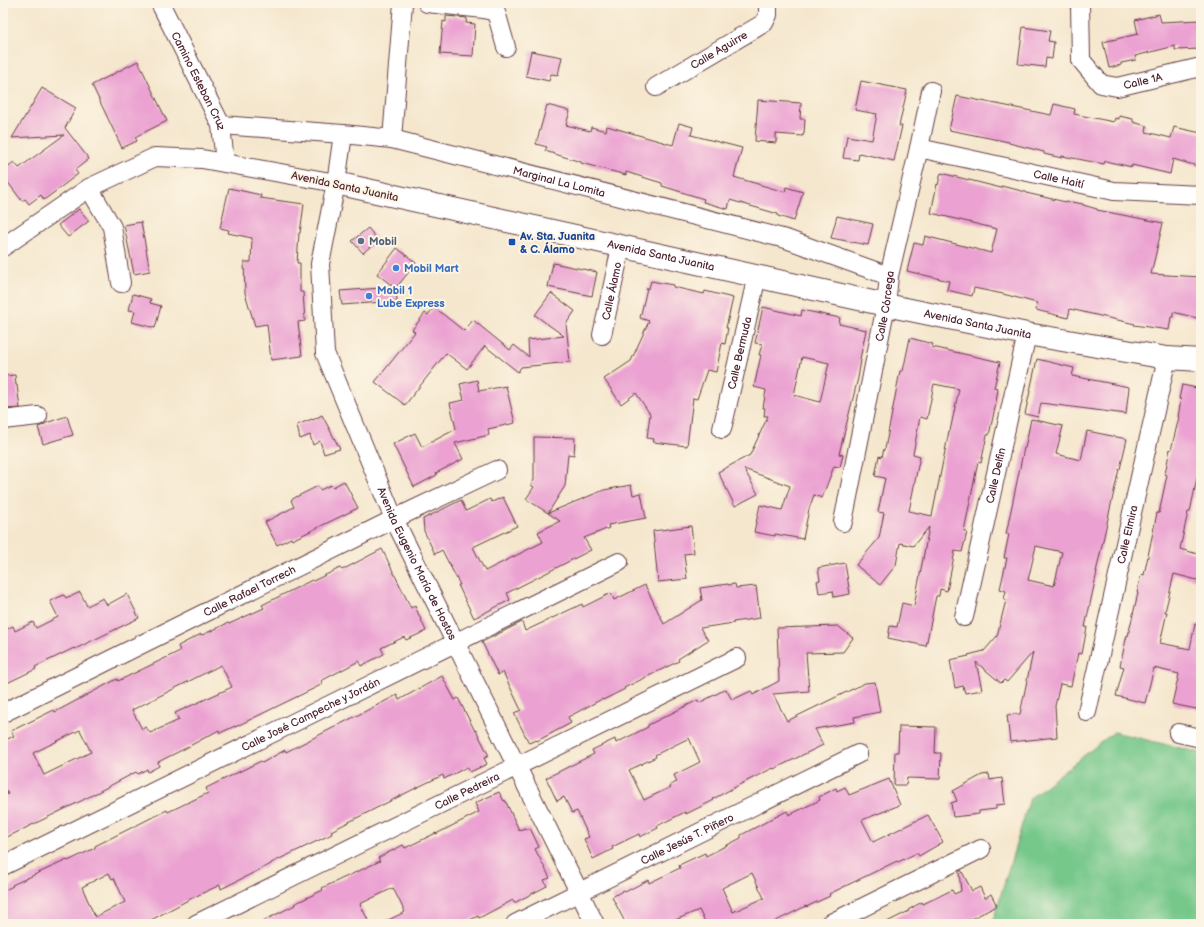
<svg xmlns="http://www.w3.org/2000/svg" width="1204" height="927" font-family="'Balsamiq Sans',sans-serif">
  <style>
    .green { fill: #75c78a; stroke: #60735a }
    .building { fill: #eba2d2; fill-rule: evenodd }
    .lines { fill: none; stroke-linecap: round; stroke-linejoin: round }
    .minor-casing { stroke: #643d43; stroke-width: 20 }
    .tertiary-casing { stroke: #643d43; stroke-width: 24 }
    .minor { stroke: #fff; stroke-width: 18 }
    .tertiary { stroke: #fff; stroke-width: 22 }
    .service-dot { fill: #5c6f8a; stroke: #fcf5e5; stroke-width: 1.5 }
    .transit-dot { fill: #1a4fb4; stroke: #fcf5e5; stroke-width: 1.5 }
    .shop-dot { fill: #3f7fe0; stroke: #fcf5e5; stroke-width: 1.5 }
    .labels { text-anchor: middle; stroke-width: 4; stroke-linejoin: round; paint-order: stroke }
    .street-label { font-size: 11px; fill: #4a1f2b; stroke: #fcf5e5 }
    .transit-label { font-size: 11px; font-weight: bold; fill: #164399; stroke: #fcf5e5; text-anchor: start }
    .service-label { font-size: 11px; font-weight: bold; fill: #4e5e75; stroke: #fcf5e5; text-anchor: start }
    .shop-label { font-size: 11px; font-weight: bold; fill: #366cbe; stroke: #fcf5e5; text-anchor: start }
  </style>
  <rect width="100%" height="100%" fill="#fcf5e5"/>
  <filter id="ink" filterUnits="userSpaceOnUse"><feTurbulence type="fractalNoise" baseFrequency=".025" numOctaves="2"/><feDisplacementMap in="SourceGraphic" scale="8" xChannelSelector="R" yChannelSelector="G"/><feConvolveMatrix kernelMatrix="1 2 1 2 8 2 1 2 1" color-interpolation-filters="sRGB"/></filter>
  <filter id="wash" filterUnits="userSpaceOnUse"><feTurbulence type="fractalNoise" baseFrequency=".012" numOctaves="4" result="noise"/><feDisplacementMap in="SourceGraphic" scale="16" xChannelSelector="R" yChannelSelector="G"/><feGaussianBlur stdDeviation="0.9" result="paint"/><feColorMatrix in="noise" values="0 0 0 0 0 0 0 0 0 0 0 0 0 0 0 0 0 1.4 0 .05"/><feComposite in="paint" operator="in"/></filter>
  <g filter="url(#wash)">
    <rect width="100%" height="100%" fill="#f5e7ce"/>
    <path class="green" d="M1114,732L1201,753V924H992L1030,798Z"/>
    <g id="blocks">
      <g class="building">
        <path d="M1159,14L1161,22L1201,20V49L1175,50V46L1135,56L1136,60L1121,63V65L1109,68L1103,42L1138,34L1135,20Z"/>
        <path d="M446,16L467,18L466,23L475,24L473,56L440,54L443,21L446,22Z"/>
        <path d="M1023,27L1050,31L1048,41L1054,42L1052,59L1046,58L1045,67L1018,64Z"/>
        <path d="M531,51L562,57L558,75L551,74L549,81L526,76Z"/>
        <path d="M138,61L167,121L135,137L137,141L122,148L92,85Z"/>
        <path d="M861,81L907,90L899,126H902L894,161L859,153L858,160L843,158L847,136L872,140L877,114L855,110Z"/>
        <path d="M42,88L76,108L65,128L89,159L75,170L78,174L44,200L41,195L29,204L25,199L22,201L3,176V170L14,162L19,168L64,135L12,138Z"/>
        <path d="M957,96L1051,115L1054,104L1075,109L1074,114L1114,122L1115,118L1119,119V116L1133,119V122L1147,126L1146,132L1171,138L1174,127L1201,133V167L1173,159L1170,174L1132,165V167L1105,161L1104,164L1062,156V158L1044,154V152L1009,143V142L949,130Z"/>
        <path d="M758,100L801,103L800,119H805L804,134H803V136L776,134V143L755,141Z"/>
        <path d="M547,105L570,111L566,125L590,131L591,127L606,131L607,126L673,145L679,123L693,127L691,135L742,148L734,177L785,192L786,187L803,192L794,221L778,216V214L730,200L728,209L703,202L704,199L662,186V183L626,172V175L581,163V162L545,151L547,147L536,144Z"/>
        <path d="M941,173L1001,188V186L1014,189L1026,192V193L1070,203L1071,202L1083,204V205L1097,209V210L1163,223L1151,274L1201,277V319L1173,312V317H1171L1169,330L1134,325L1135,324L1070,309L1068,318L1036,310L1037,303L1003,294L974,288L972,296L947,290L949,281L907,271L914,243L923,245L925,236L991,253L997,229L931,213L937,184L938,185Z"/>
        <path d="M229,188L261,195L260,198L304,204L300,233H299L297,263H300V292H303L305,321L298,322L302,356L271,360L267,324L255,326L245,293L244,262H251L252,238L228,233L229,230L220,228Z"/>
        <path d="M79,209L89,221L68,237L58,225Z"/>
        <path d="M837,216L873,224L868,245L831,238Z"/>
        <path d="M141,222L150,271L134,274L124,225Z"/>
        <path d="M368,228L378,240L363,253L352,241Z"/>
        <path d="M397,248L416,263L396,288L397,301L342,305L340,291L394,287L377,274Z"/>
        <path d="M553,263L597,272L592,296L548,287Z"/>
        <path d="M651,281L673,285V287L704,294L705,291L733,298L726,328H728L725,344L722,343L716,372L707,370L697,399L693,398L687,446L653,442L654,439L647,438L650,414L636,393L621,404L604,379L631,361L649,321L640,318L647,288H649Z"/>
        <path d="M551,293L575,311L566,324L570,362L521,367L518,372L485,346L467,369L446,353L405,405L375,382L415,332L412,330L425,313L428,315L434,307L464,331L473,320L510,350L514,345L529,357L528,340L564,336L535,315Z"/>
        <path d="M133,294L151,299L150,303L161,306L155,328L132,322L135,311L129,310Z"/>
        <path d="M763,307L801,316L802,310L840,318L839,324L866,330L860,359L861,360L858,378L839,454L843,455L840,467L834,466L822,498L814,495L809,509L803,539L775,534V536L754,532L760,505L782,510L790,486L744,469L758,494L735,506L718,472L750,455L768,416H764L765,408H763L766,390L754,387L761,355H759L762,344L755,343ZM802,357L829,363L820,402L794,395Z"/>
        <path d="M910,338L933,344L932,347L1000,362L994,388L998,389L995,408L989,435H987L981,463L978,462L964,531L967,532L962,552L955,551L947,591L940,589L939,596H936L926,646L888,638L890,626L897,627L902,603L914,606L929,527L913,546L900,543L896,565L880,585L856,565L879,538L884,513L878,512L885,478L875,476L879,456L882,457L884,449H885L900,371H903ZM934,384L959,389L950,431H949L932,516L909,511L920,456L913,454L920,417L927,419Z"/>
        <path d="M1037,359L1074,368L1072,376L1129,387L1126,414L1041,403L1038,417L1025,414Z"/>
        <path d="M15,375L16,385H17L20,408L3,409V376Z"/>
        <path d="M477,380L479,391L506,386L515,423L488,429L489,435L455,443L463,459L436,473L437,475L414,487L393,444L415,433L422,447L456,429L450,403L464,400L460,384Z"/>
        <path d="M1182,385L1197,388V390L1201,391V474L1198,473L1190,512H1188L1180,549L1201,555V581L1174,574L1165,612H1167L1160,643L1190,649L1195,624L1201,625V710L1172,704L1179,674L1154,668L1145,703L1116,696L1124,667L1120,666L1127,635L1128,636L1138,593H1137L1141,574L1144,575L1157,513H1159L1167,475L1165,474L1170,449L1171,450L1179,417H1178L1181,399H1179Z"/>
        <path d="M322,415L340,449L324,454L320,441L313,445L310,435L300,439L297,425L312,419L313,420Z"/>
        <path d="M67,416L73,435L43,444L38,427L44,425L46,423Z"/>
        <path d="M1031,419L1063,426L1056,454L1081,460L1087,431L1127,439L1120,469H1119L1096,572H1097L1085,627H1087L1082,654L1078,653L1071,686L1060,684L1055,706L1057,737L1010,742L1007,715L1020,714L1033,652L1007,682L1004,680L1001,683L976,662L982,690L965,693L963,686L955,688L950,660L969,656L968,655L984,651L997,636L1006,600L1004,599L1006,591L1000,589L1007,558H1004L1009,534H1006L1024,448H1025ZM1036,546L1062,552L1054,586L1028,580Z"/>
        <path d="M534,437L575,438L574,455L568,454L565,486L548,513L526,499L534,487L531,485L534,480Z"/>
        <path d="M344,481L358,508L292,540L291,538L277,545L265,522L294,507L291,500L296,497L318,486L320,490L331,485L333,487Z"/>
        <path d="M631,485L633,495L641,493L646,518L608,525L609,528L584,538L591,550L507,593L510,600L474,618L458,585H460L442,550L435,554L424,531L423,519L461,500L466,511L490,499L492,502L503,497L517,526L473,547L485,571L543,542L538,532L560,521L548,513L604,490Z"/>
        <path d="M691,526L694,553L684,554L687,579L658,582L653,531Z"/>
        <path d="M382,549L411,608L415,606L426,631L406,640L404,637L381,648L384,654L361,666L359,661L321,681L323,684L235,727V726L220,733L219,730L186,748L158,762L159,766L148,772L147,769L138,774L136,772L81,801L3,839V797L8,794L3,785V741L14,736L11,731L54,710L55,712L117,679L118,681L180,651L178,646L201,634L202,635L228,623L229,624L264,608L262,605L312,580L313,581L340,568L342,570ZM221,665L232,687L175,713L179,720L150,733L146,727L142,729L132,710ZM80,730L91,752L44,775L33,753Z"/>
        <path d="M845,563L850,594L834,597L833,591L819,593L817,581L820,580L818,568Z"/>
        <path d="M728,584V585L735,584L736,588L756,586L760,618L733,622L734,623L700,628L708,640L678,659L679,661L624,688L625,689L603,700L602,699L568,717L571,723L537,741L536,740L529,743L514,713L521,710L503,672L498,675L482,642L522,622L525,631L582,604L583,607L611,593L614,600L645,585L664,624L702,600L700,588Z"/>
        <path d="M80,592L87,606L103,598L107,605L127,594L139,618L75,649L74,648L35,667L36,669L3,685V631L13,626L15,631L33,622L36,628L58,617L50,601L64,595L66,598L70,596V597Z"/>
        <path d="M838,626L853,638L843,652L806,653L809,691L773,694L787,721L865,683L875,682L880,712L854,717L855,722L815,729L823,745L774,769L773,768L739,785L713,799L714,800L686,814L685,812L657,826L658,828L640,837L639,834L612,847L613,849L593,859L584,839L589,837L577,811L572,813L564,797L557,801L546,778L594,754L592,750L615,739L616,743L648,727V725L698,700L699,703L726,689L732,700L751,691L753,695L779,681L777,628ZM689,738L700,762L674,775L677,782L670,785L671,787L644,800L629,770L656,757L655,755Z"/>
        <path d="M442,676L455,700L458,698L475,731L476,730L489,756L484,758L487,764L470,772L467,767L444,779L443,775L416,788L331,831L332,834L271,863V864L221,889L220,885L192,898L151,920L153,924H3V891L13,886L12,885L67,860L68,861L95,848V846L167,810L168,812L208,793L206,788L261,761L262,763L285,750L286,752L397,695L399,700ZM109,873L112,879L114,878L125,902L95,917L82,887Z"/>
        <path d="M899,726L936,727L935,753H941L940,779L907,778L906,785H894L895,752H898Z"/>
        <path d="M989,774L990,780L1002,778L1005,804L996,805V809L979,811V814L953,817L951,803L957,801L953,791L982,775Z"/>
        <path d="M889,779L900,805L862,820L873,842L928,815L943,842L919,856L917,853L898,862L897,861L829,894L830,896L806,907V906L770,924H705H706L699,910L666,924H626L612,897L624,890L625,892L648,880L649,883L680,868L679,865L705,853L706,856L741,838V835L787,811L789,815L820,800L819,797L836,788L837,791L845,787L849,795ZM752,873L764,898L733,912L722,888Z"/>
        <path d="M499,792L504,801L505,800L519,830L525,828L526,830L530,828L539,847L535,849L550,878L544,880L547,886L514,903L513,900L479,918L478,916L462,924H380L405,912L393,888L360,904L370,924H257L295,905L294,904L323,890L322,888L380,861L378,858L403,845L405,848L436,833V834L479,812L475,803Z"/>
        <path d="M961,870L972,891L980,887L985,898L991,894L997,906L967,921L968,924H883L909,911L908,910L922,902L923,904L952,890L954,894L961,891L959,872Z"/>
      </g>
    </g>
  </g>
  <g filter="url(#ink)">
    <use href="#blocks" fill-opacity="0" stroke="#643d43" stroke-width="1"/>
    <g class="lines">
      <g class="minor-casing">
        <g id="minor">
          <path id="s1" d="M160,3L221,125L225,163"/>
          <path d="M427,3L484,9L496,12L506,47"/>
          <path id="s2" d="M1080,3L1081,60L1101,84L1117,87L1201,67"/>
          <path id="s3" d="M656,87L764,23L768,15V3"/>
          <path id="s4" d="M221,125L343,134L392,139L786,239L889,276"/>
          <path id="s5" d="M343,134L336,183L320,264L325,353L394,519L595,924"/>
          <path d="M392,139L403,3"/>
          <path id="s6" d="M919,148L1114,191L1201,195"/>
          <path d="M89,188L112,227L121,283"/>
          <path d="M3,247L89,188L155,157L202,159L336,183"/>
          <path id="s7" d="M602,335L621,247"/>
          <path d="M3,420L38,416"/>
          <path id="s8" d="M722,429L757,276"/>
          <path id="s9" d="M843,522L886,305L889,276L919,148L931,91"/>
          <path id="s10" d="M964,617L1027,334"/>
          <path id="s11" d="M1087,712L1167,358"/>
          <path id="s12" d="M3,713L394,519L497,470"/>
          <path d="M1178,733L1201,738"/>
          <path id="s13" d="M3,866L619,562"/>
          <path id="s14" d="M196,924L737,658"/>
          <path id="s15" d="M515,924L858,754"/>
          <path d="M829,924L981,849"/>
        </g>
      </g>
      <g class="tertiary-casing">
        <g id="tertiary">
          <path id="s16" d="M336,183L886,305L1027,334L1167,358L1201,360"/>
        </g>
      </g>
      <use href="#minor" class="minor"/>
      <use href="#tertiary" class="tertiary"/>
    </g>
  </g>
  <circle class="service-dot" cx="361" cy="241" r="4"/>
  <rect class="transit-dot" x="508" y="238" width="8" height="8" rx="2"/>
  <g class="shop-dot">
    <circle cx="396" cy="268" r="4"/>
    <circle cx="369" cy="296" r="4"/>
  </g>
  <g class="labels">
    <g class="street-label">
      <text dy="4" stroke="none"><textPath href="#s3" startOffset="73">Calle Aguirre</textPath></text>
      <text dy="4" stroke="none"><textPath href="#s2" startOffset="131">Calle 1A</textPath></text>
      <text dy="4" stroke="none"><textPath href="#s1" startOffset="87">Camino Esteban Cruz</textPath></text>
      <text dy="4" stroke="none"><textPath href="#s6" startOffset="143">Calle Haití</textPath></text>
      <text dy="4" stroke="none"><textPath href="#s4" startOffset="344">Marginal La Lomita</textPath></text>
      <text transform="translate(345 186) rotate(12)" y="4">Avenida Santa Juanita</text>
      <text dy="4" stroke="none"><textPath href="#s16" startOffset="333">Avenida Santa Juanita</textPath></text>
      <text dy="4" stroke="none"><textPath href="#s7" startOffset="45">Calle Álamo</textPath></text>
      <text dy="4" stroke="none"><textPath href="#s9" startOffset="220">Calle Córcega</textPath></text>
      <text dy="4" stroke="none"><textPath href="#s16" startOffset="657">Avenida Santa Juanita</textPath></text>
      <text dy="4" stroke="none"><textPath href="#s8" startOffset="78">Calle Bermuda</textPath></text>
      <text dy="4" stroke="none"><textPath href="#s10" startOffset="145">Calle Delfin</textPath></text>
      <text dy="4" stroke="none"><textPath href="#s11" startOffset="182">Calle Elmira</textPath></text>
      <text dy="4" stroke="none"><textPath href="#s5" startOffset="451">Avenida Eugenio María de Hostos</textPath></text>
      <text dy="4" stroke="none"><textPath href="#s12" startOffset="275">Calle Rafael Torrech</textPath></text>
      <text dy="4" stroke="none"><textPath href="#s13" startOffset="343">Calle José Campeche y Jordán</textPath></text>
      <text dy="4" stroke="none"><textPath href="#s14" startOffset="302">Calle Pedreira</textPath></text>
      <text dy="4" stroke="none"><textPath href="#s15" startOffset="192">Calle Jesús T. Piñero</textPath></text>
    </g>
    <g class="transit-label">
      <text x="520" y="240">Av. Sta. Juanita<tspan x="520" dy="13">&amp; C. Álamo</tspan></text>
    </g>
    <g class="service-label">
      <text x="369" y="245">Mobil</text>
    </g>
    <g class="shop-label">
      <text x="404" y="272">Mobil Mart</text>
      <text x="377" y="294">Mobil 1<tspan x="377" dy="13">Lube Express</tspan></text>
    </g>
  </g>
  <rect width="1204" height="927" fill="none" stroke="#fcf5e5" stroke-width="16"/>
</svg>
